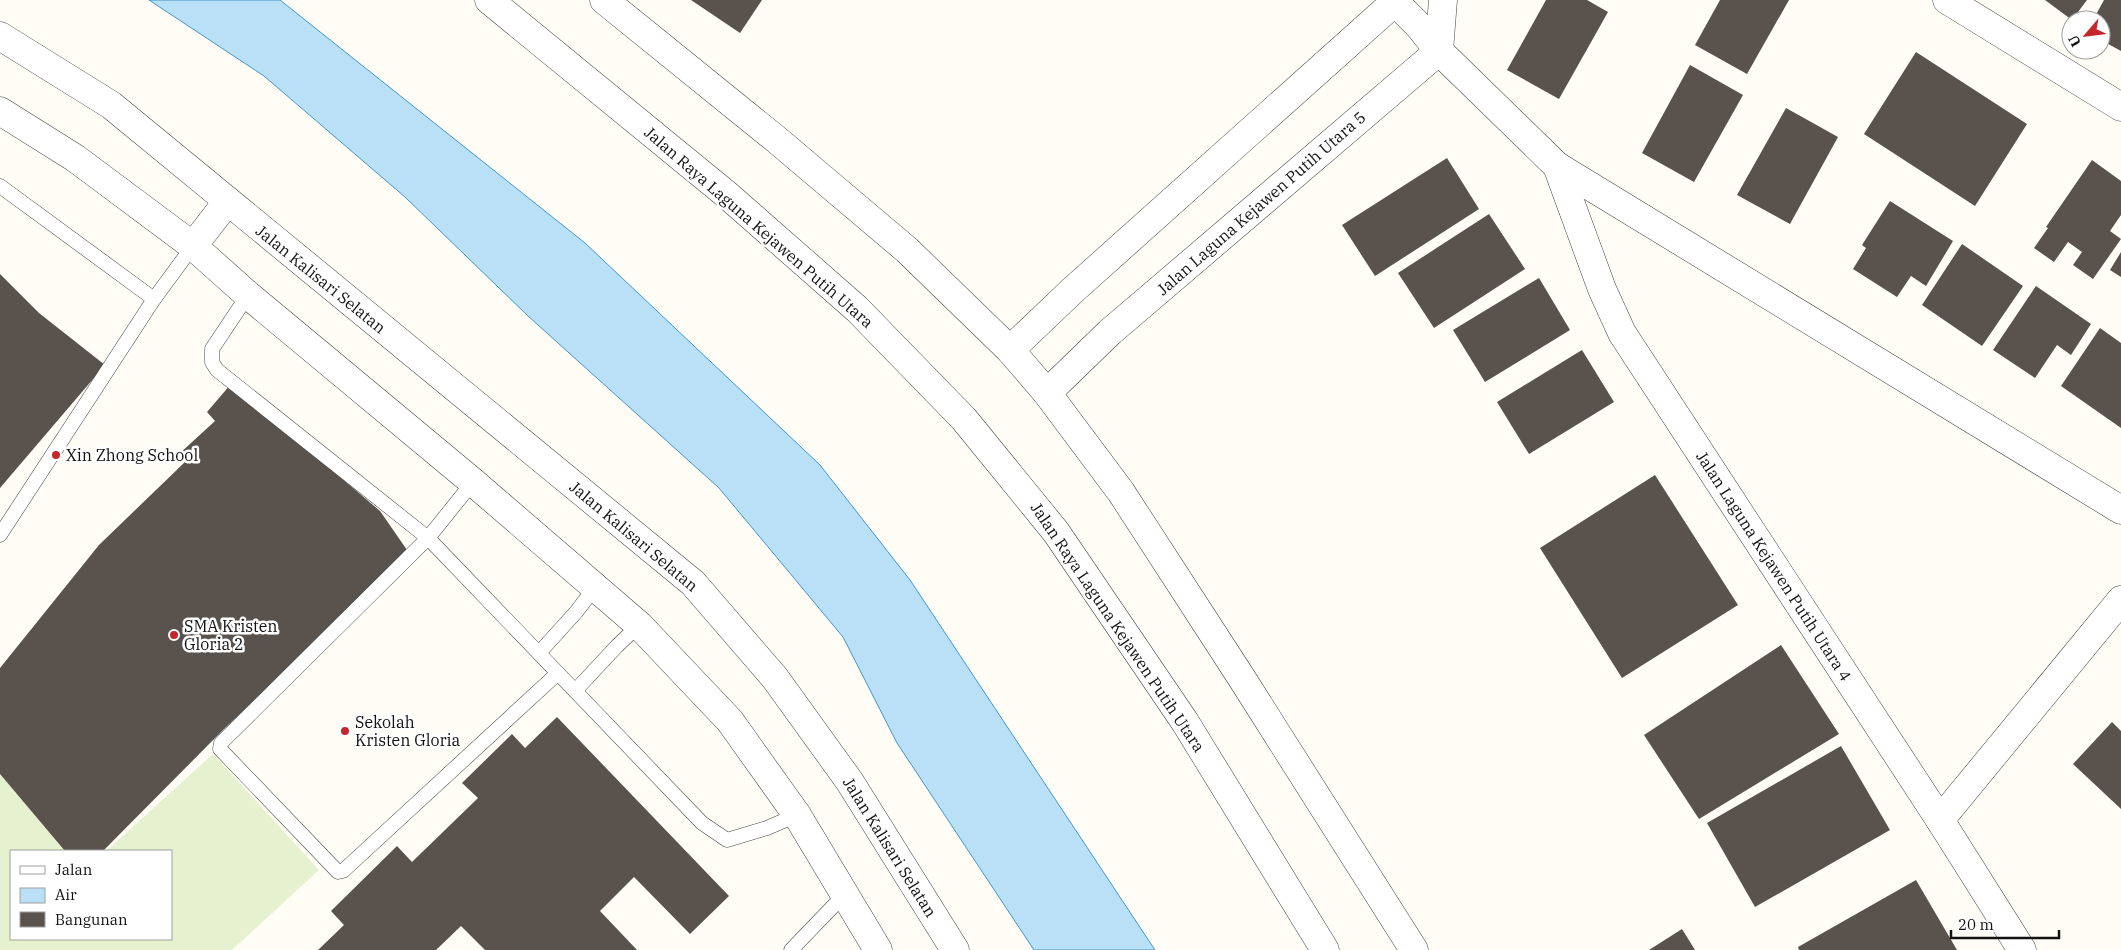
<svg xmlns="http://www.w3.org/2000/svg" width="2121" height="950" font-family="'IBM Plex Serif',serif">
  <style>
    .pitch { fill: #e6f2cf }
    .water { fill: #b9e0f7; stroke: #3f96cf }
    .building { fill: #5a524d }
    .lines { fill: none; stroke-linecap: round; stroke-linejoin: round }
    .service-casing { stroke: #444; stroke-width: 15 }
    .minor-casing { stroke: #444; stroke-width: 29 }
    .service { stroke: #fff; stroke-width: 14 }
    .minor { stroke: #fff; stroke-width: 28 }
    .poi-dot { fill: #c4262e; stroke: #fff; stroke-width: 2 }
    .labels { text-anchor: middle; stroke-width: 5; stroke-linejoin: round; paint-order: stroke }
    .street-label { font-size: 16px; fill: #111; stroke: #fff }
    .poi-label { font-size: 16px; fill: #111; stroke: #fff; text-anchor: start }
  </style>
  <rect width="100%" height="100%" fill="#fffdf5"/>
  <path class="pitch" d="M213,754L319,870L232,950H0V774L65,851H11V939H171V851H106Z"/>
  <path class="water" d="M149,0H280L585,243L820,465L910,580L1155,950H1034L897,743L843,637L719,488L528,316L405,197L264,76Z"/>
  <g class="building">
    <path d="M691,0H762L740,33Z"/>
    <path d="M1546,0H1587L1608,12L1559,99L1507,70Z"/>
    <path d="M1720,0H1789L1747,74L1695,45Z"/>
    <path d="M2045,0H2087L2072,20Z"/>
    <path d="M2104,0H2121V51L2101,40V20H2093Z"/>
    <path d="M1916,52L2027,124L1975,206L1864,134Z"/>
    <path d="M1690,65L1743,95L1694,182L1642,153Z"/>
    <path d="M1786,108L1838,137L1790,224L1737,195Z"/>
    <path d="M1447,158L1479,209L1375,276L1342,225Z"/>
    <path d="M2092,160L2121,181V215L2110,231L2121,239L2093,279L2073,265L2082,252L2068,242L2054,262L2034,248L2048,228L2046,227Z"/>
    <path d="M1890,201L1953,241L1926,286L1911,276L1897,297L1853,269L1866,248L1862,245Z"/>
    <path d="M1489,214L1525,269L1434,328L1398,273Z"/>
    <path d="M1962,244L2023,286L1982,346L1922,305Z"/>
    <path d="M2121,252V277L2110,270Z"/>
    <path d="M0,274L39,313L105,365L0,488Z"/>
    <path d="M1539,278L1570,330L1485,382L1453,330Z"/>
    <path d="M2036,286L2091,324L2071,355L2057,345L2035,378L1993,350Z"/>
    <path d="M2100,328L2121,343V428L2061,386Z"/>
    <path d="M1582,350L1614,402L1529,454L1497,402Z"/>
    <path d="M231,384L380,511L407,550L356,603L224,729L103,851H65L0,774V668L99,545L186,461L179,454L215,421L207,412Z"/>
    <path d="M1655,475L1738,605L1622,678L1540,548Z"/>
    <path d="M1781,645L1839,734L1699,819L1644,735Z"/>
    <path d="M557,717L729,896L690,934L634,877L600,911L637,950H485L461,926L436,950H318L344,925L331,911L397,846L412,862L478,798L462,783L512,734L525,748Z"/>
    <path d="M2112,722L2121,731V809L2073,764Z"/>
    <path d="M1841,746L1890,830L1755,907L1707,823Z"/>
    <path d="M1916,880L1957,950H1799L1798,947Z"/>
    <path d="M1682,929L1695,950H1649Z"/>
  </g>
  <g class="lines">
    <g class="service-casing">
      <g id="service">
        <path d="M0,186L154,299L0,535"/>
        <path d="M248,295L212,349V362L217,370L428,538L702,823L727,840L767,828L797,815"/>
        <path d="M154,299L193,246"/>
        <path d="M473,482L428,538L221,743L220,749L338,872L343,871L558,673"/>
        <path d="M539,653L577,611L595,587"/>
        <path d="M575,691L617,646L639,625"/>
        <path d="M791,950L844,895"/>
      </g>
    </g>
    <g class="minor-casing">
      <g id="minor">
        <path d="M489,0L726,194L857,309L964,419L1056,532L1185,722L1325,950"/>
        <path d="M604,0L777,140L907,250L1010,350L1047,393L1121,492L1241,677L1414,950"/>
        <path d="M1393,0L1418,25L1439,51L1557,166L1602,289L1622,333L1940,820L2022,950"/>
        <path d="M1947,0L2121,107"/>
        <path d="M0,36L111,105L693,583L775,678L850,782L955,950"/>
        <path d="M0,111L75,158L193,246L248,295L473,482L639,625L730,721L797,815L878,950"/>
        <path d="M1557,166L2121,510"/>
        <path d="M193,246L227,202"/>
        <path d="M1010,350L1073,290L1397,0"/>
        <path d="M1047,393L1110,332L1439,51L1443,0"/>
        <path d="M1940,820L2121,600"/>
      </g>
    </g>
    <use href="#service" class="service"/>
    <use href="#minor" class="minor"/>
  </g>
  <g class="poi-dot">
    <circle cx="56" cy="455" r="5"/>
    <circle cx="174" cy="635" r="5"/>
    <circle cx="345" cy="731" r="5"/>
  </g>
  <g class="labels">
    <g class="street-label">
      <text transform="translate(1261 203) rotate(-41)" y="6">Jalan Laguna Kejawen Putih Utara 5</text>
      <text transform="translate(759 227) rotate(41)" y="6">Jalan Raya Laguna Kejawen Putih Utara</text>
      <text transform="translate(321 279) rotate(39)" y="6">Jalan Kalisari Selatan</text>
      <text transform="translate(634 536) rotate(40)" y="6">Jalan Kalisari Selatan</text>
      <text transform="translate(1774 566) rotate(57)" y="6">Jalan Laguna Kejawen Putih Utara 4</text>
      <text transform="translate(1118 627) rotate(56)" y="6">Jalan Raya Laguna Kejawen Putih Utara</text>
      <text transform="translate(890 847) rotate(58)" y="6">Jalan Kalisari Selatan</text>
    </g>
    <g class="poi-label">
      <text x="66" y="461">Xin Zhong School</text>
      <text x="184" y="632">SMA Kristen<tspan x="184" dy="18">Gloria 2</tspan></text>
      <text x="355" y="728">Sekolah<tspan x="355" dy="18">Kristen Gloria</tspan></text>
    </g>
  </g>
  <rect x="10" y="850" width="162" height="90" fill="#ffffff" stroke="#a0a0a0"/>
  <rect x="20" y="866" width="25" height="8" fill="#ffffff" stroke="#a0a0a0"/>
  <text x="55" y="875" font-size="15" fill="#111111">Jalan</text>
  <rect x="20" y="888" width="25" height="15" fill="#b9e0f7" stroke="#a0a0a0"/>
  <text x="55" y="900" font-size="15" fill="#111111">Air</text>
  <rect x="20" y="912" width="25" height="15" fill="#5a524d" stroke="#a0a0a0"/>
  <text x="55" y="925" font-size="15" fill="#111111">Bangunan</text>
  <g transform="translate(2086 35) rotate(242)"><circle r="24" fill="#ffffff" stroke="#a0a0a0"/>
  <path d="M0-4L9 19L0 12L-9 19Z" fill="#c4262e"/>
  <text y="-8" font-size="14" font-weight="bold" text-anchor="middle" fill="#111111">U</text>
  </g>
  <path d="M1951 930v8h108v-8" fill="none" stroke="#111111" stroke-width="2.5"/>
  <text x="1958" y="930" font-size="15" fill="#111111" stroke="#ffffff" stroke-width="4" paint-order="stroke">20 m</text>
</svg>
